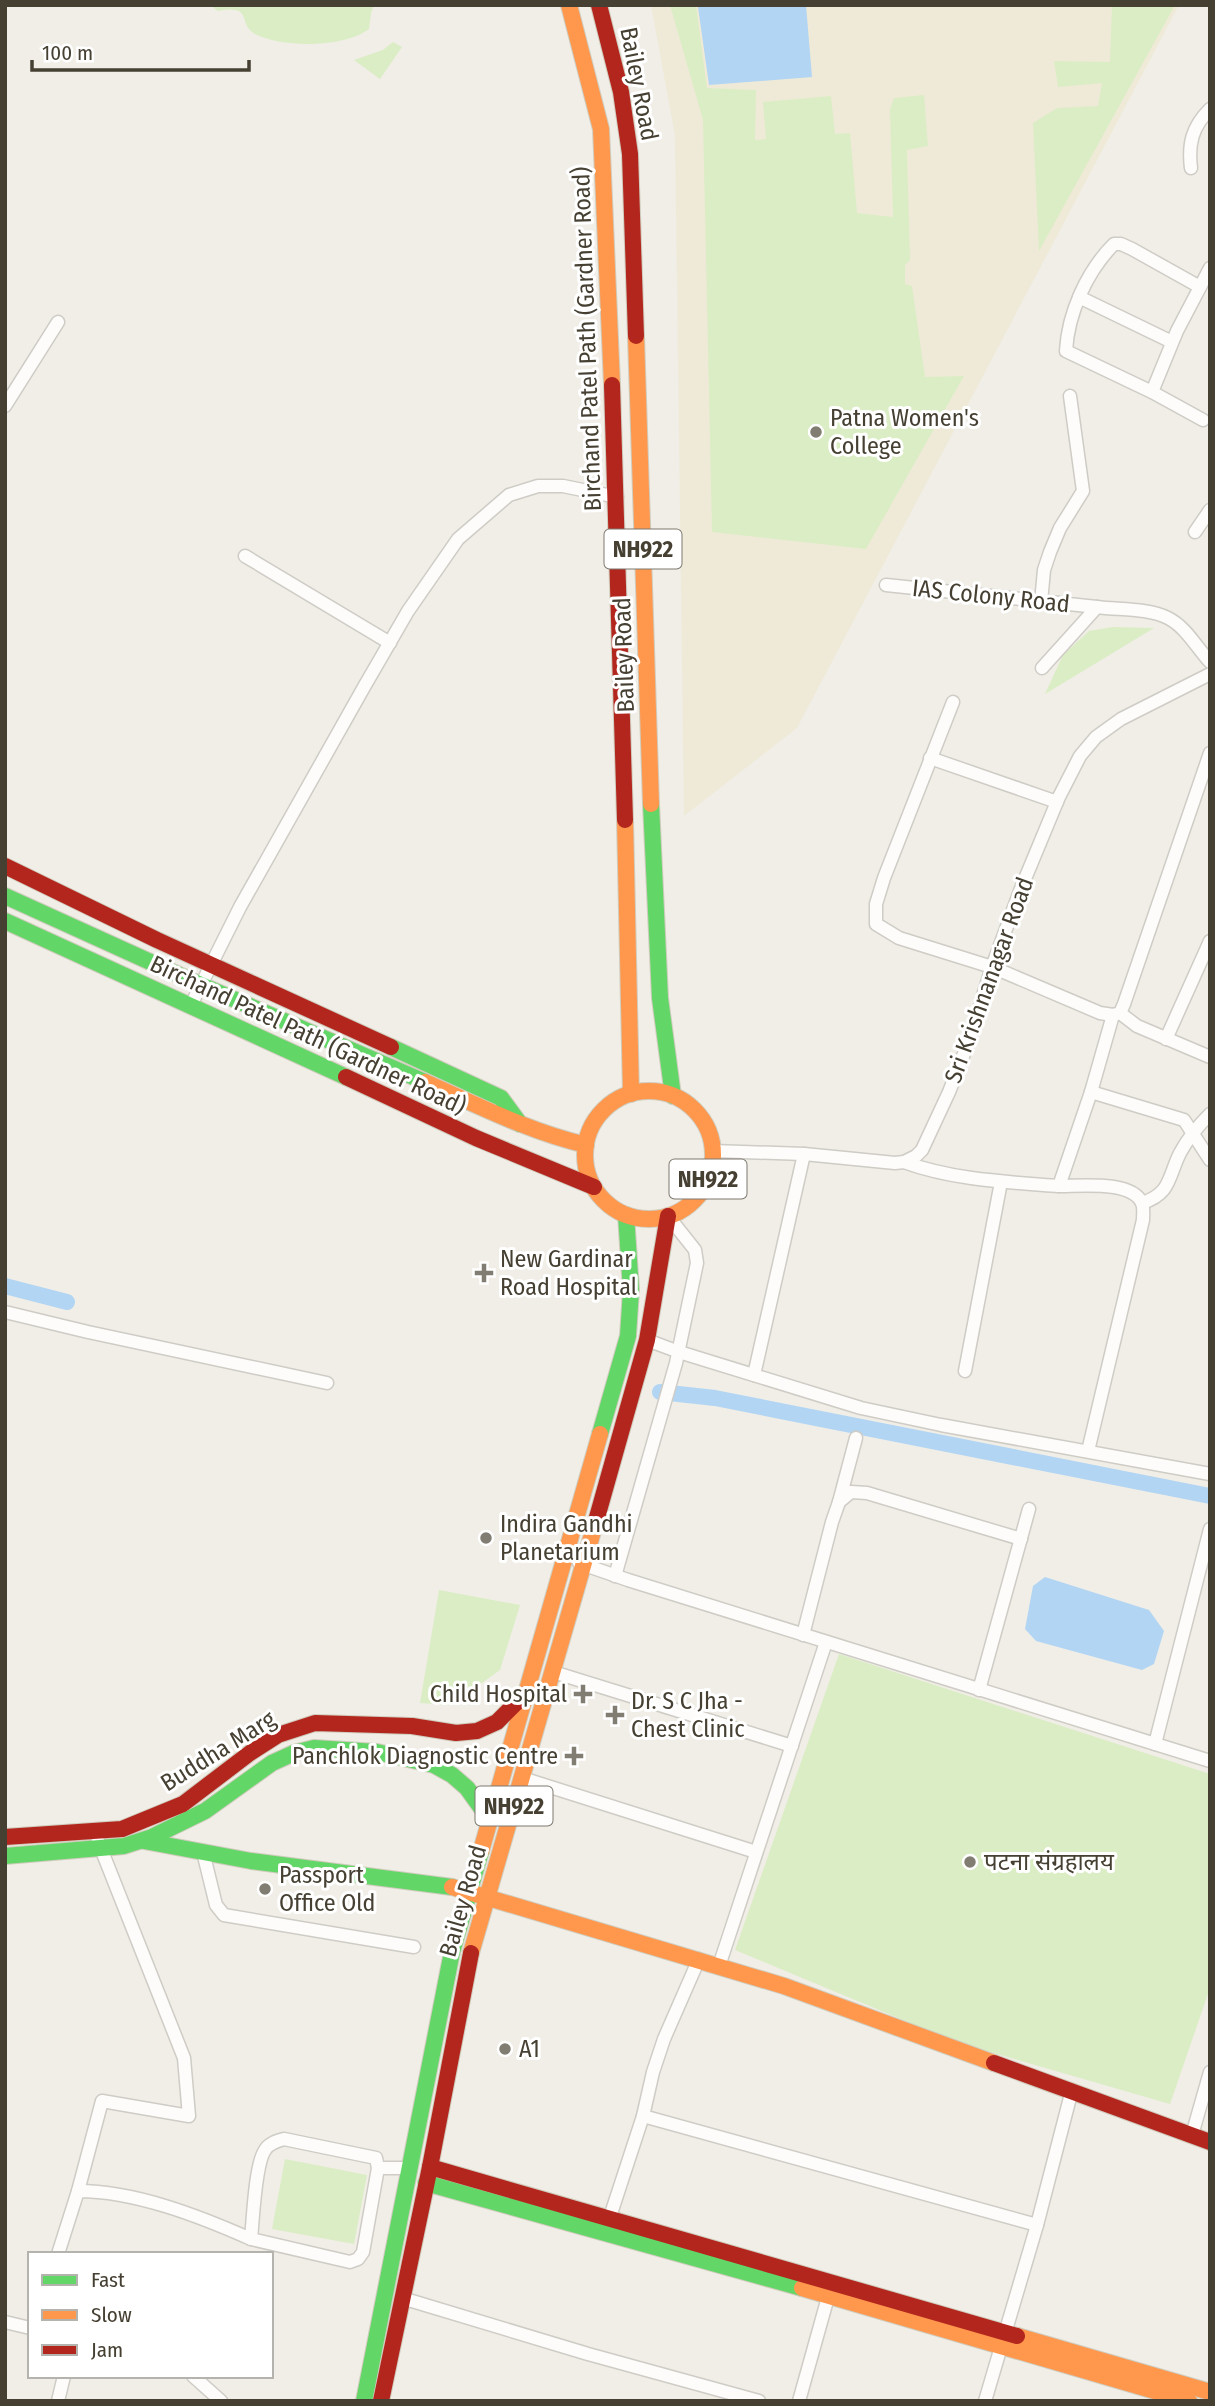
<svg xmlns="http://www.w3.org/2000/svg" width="1215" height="2406" font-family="'Fira Sans Condensed','Noto Sans Devanagari',sans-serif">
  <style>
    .education { fill: #efead8 }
    .green { fill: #dbedc4 }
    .water { fill: #b2d5f3 }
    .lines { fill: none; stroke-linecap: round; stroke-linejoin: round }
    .canal { stroke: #b2d5f3; stroke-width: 16 }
    .street-casing { stroke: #ceccc5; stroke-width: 15 }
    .fast-casing { stroke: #d0ccbd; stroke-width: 18 }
    .slow-casing { stroke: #d0ccbd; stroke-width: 18 }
    .jam-casing { stroke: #d0ccbd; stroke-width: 18 }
    .street { stroke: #fdfcfb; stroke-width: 12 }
    .fast { stroke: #63d668; stroke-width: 16 }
    .slow { stroke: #ff974d; stroke-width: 16 }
    .jam { stroke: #b3261e; stroke-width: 16 }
    .poi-dot { fill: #827d72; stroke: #fff; stroke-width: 2.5 }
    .labels { text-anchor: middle; stroke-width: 6; stroke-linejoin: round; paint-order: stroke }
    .shield { fill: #fff; stroke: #7e7970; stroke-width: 2 }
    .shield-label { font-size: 23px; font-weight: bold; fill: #464033 }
    .street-label { font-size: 24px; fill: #464033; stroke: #fff }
    .poi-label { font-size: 24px; fill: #464033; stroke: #fff; text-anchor: start }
  </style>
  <rect width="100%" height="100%" fill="#f0eee7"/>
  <path class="education" d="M651,5H1179L797,728L684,816L675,136Z"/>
  <g class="green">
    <path d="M210,5H374L371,13L369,29C344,48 282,48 255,34C237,24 254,4 218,11Z"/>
    <path d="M670,5H696L707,88L756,90L755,140L766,139L763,102L831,96L835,134L850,133L857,213L893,217L890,109L894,98L924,95L928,146L907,150L910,260L905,265V284L912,286L925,377L964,376L866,549L712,532L703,120Z"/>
    <path d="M1112,5H1175L1039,251L1033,123L1057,108L1098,106L1102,83L1058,87L1054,61L1110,62Z"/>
    <path d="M393,42L402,47L380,79L354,60L383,50Z"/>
    <path d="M1113,627L1154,628L1045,694L1063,655L1089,631Z"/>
    <path d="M439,1590L520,1605L500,1670L451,1705L420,1703Z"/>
    <path d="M839,1654L1210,1774V1988L1170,2104L956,2042L735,1950Z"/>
    <path d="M285,2159L367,2175L354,2244L272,2229Z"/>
  </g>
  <g class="water">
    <path d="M718,5H806L812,77L709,85L698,7Z"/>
    <path d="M1045,1577L1149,1610L1164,1631L1154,1664L1142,1670L1036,1641L1025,1629L1033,1586Z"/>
  </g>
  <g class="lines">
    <g class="canal">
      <path d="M5,1286L67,1302"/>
      <path d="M660,1392L715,1398L1210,1496"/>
    </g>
    <g class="street-casing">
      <g id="street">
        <path d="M1191,168C1188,144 1192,127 1210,109"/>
        <path d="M1200,287L1132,249L1121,244H1114C1087,271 1068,313 1066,351L1152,392L1203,420"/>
        <path d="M1079,297L1172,342"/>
        <path d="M1152,392L1177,331L1210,268"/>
        <path d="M5,406L58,322"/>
        <path d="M1195,532L1210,510"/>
        <path d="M245,556L390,643"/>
        <path d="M886,585L1097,607"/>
        <path d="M1041,602L1044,570L1050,552L1060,528L1083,491L1070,396"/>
        <path d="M1042,668L1097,607C1119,610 1148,608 1168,618C1186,627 1197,648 1210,662"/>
        <path d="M953,702L884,878L876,904V924L899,938L992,967L1100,1013L1113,1015L1120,1013L1124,1004L1210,753"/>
        <path d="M930,758L1057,802"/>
        <path d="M191,1005L240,907L364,687L408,611L458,539L509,495L538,486H563L617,497"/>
        <path d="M1120,1013L1137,1026L1210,1057"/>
        <path d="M1166,1039L1210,941"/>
        <path d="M1091,1092L1184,1120L1210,1160"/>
        <path d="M713,1151L804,1154L895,1163L904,1162L916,1156L922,1150L949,1092L969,1041L992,967L1020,891L1059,797L1080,756L1096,737L1121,719L1210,674"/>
        <path d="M904,1162C953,1180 1007,1182 1059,1186"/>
        <path d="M1142,1203C1171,1194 1168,1177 1180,1153C1188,1138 1197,1127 1210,1114"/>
        <path d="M5,1312L88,1332L327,1383"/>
        <path d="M647,1340L679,1352L861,1408L941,1425L1210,1474"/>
        <path d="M965,1371L1001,1182"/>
        <path d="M754,1375L804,1154"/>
        <path d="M1088,1451L1143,1220C1143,1215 1144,1207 1142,1203C1132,1180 1080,1186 1059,1186L1091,1092L1113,1015"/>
        <path d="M839,1502L856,1438"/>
        <path d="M579,1563L628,1580L1210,1761"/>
        <path d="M615,1576L676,1363L697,1263L695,1250L668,1216"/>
        <path d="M803,1635L832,1522L839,1502L851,1492L867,1493L1021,1539"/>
        <path d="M553,1672L792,1746"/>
        <path d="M979,1690L1029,1509"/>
        <path d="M1155,1744L1210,1529"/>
        <path d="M522,1778L756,1852"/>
        <path d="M203,1852L216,1905L224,1915L414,1947"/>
        <path d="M719,1966L826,1642"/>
        <path d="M643,2116L1037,2225"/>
        <path d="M1192,2135L1210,2072"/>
        <path d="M284,2139L376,2158L378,2168L363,2252L358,2259L350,2262L251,2239C253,2220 255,2164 265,2150C269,2143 277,2141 284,2139Z"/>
        <path d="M378,2168H410"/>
        <path d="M78,2191L102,2101L189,2116L184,2058L98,1841"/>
        <path d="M607,2226L643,2116L653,2072L664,2039L699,1959"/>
        <path d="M58,2254L78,2191C135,2191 199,2216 251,2239"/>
        <path d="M402,2298L588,2354L759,2401"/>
        <path d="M5,2322L30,2328"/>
        <path d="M193,2376L221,2401"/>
        <path d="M58,2401L64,2376"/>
        <path d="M799,2401L830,2290"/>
        <path d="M985,2401L1037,2225L1072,2090"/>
      </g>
    </g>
    <g class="fast-casing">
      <g id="fast">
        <path d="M651,804L660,998L673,1096"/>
        <path d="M5,896L201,985L425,1082"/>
        <path d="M5,921L346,1077"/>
        <path d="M391,1047L501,1098L520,1124"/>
        <path d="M600,1434L628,1336L631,1290L626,1215"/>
        <path d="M144,1841L251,1861L452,1887"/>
        <path d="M5,1856L124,1846L152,1837L205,1811L272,1763L294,1753L314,1748L377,1752L434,1765L452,1775L467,1788L490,1820"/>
        <path d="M426,2183L802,2288"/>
        <path d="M364,2401L452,1952L481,1851"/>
      </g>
    </g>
    <g class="slow-casing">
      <g id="slow">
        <path d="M569,5L601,129L612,385"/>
        <path d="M636,336L651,804"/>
        <path d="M625,820L631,1094"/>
        <path d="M425,1082C477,1105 530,1132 586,1145"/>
        <circle cx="649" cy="1155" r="64"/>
        <path d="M481,1851L600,1434"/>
        <path d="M452,1887L784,1986L994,2063"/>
        <path d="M471,1953L596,1521"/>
        <path d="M802,2288L1189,2401"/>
        <path d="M1017,2336L1210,2392"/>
      </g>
    </g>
    <g class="jam-casing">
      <g id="jam">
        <path d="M599,5L621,92L630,154L636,336"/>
        <path d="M612,385L625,820"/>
        <path d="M5,866L157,940L391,1047"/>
        <path d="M346,1077L476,1138L594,1187"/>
        <path d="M596,1521L647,1340L668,1216"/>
        <path d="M5,1837L122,1829L183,1804L250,1753L278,1735L315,1723L412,1726L456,1733L477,1731L497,1722L525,1694"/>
        <path d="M994,2063L1210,2142"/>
        <path d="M430,2167L1017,2336"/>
        <path d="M381,2401L430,2167L471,1953"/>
      </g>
    </g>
    <use href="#street" class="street"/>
    <use href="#fast" class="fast"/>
    <use href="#slow" class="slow"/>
    <use href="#jam" class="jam"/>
  </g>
  <g class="poi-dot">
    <circle cx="816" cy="432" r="7"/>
    <path d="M480.5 1262.5h7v7h7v7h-7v7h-7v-7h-7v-7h7z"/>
    <circle cx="486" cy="1538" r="7"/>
    <path d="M579.5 1683.5h7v7h7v7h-7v7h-7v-7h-7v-7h7z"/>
    <path d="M611.5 1704.5h7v7h7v7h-7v7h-7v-7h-7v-7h7z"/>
    <path d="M570.5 1745.5h7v7h7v7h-7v7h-7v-7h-7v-7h7z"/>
    <circle cx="970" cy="1862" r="7"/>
    <circle cx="265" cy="1889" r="7"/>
    <circle cx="505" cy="2049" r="7"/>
  </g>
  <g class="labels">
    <g class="shield">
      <rect x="604.5" y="529.5" width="77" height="39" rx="5"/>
      <rect x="669.5" y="1159.5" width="77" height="39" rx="5"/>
      <rect x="475.5" y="1786.5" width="77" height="39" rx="5"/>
    </g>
    <g class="shield-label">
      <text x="643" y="557">NH922</text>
      <text x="708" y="1187">NH922</text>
      <text x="514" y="1814">NH922</text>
    </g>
    <g class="street-label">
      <text transform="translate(639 84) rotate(79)" y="8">Bailey Road</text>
      <text transform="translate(587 339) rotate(-92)" y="8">Birchand Patel Path (Gardner Road)</text>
      <text transform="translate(991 596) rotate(6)" y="8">IAS Colony Road</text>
      <text transform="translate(624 655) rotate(-92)" y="8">Bailey Road</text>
      <text transform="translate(989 980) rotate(-70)" y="8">Sri Krishnanagar Road</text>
      <text transform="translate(308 1035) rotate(25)" y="8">Birchand Patel Path (Gardner Road)</text>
      <text transform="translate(218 1751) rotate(-32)" y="8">Buddha Marg</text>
      <text transform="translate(463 1901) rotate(-74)" y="8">Bailey Road</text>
    </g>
    <g class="poi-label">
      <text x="830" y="426">Patna Women's<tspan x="830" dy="28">College</tspan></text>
      <text x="500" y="1267">New Gardinar<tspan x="500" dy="28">Road Hospital</tspan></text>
      <text x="500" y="1532">Indira Gandhi<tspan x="500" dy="28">Planetarium</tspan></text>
      <text x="567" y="1702" text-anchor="end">Child Hospital</text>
      <text x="631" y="1709">Dr. S C Jha -<tspan x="631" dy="28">Chest Clinic</tspan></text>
      <text x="558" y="1764" text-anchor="end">Panchlok Diagnostic Centre</text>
      <text x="984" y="1870">पटना संग्रहालय</text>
      <text x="279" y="1883">Passport<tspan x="279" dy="28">Office Old</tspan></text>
      <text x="519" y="2057">A1</text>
    </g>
  </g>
  <rect width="1215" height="2406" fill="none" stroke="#464033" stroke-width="14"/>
  <rect x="28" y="2252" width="245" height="126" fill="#ffffff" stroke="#b5b3ad" stroke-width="2"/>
  <rect x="42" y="2275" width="35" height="10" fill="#63d668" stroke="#b5b3ad" stroke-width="2"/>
  <text x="91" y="2287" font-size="21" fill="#464033">Fast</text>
  <rect x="42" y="2310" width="35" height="10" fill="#ff974d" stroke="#b5b3ad" stroke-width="2"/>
  <text x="91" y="2322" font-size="21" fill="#464033">Slow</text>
  <rect x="42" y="2345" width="35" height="10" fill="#b3261e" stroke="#b5b3ad" stroke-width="2"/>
  <text x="91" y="2357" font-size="21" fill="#464033">Jam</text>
  <path d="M32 60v10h217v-10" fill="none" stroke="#464033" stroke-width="3.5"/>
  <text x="42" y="60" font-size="21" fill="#464033" stroke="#ffffff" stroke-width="5" paint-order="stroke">100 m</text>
</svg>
